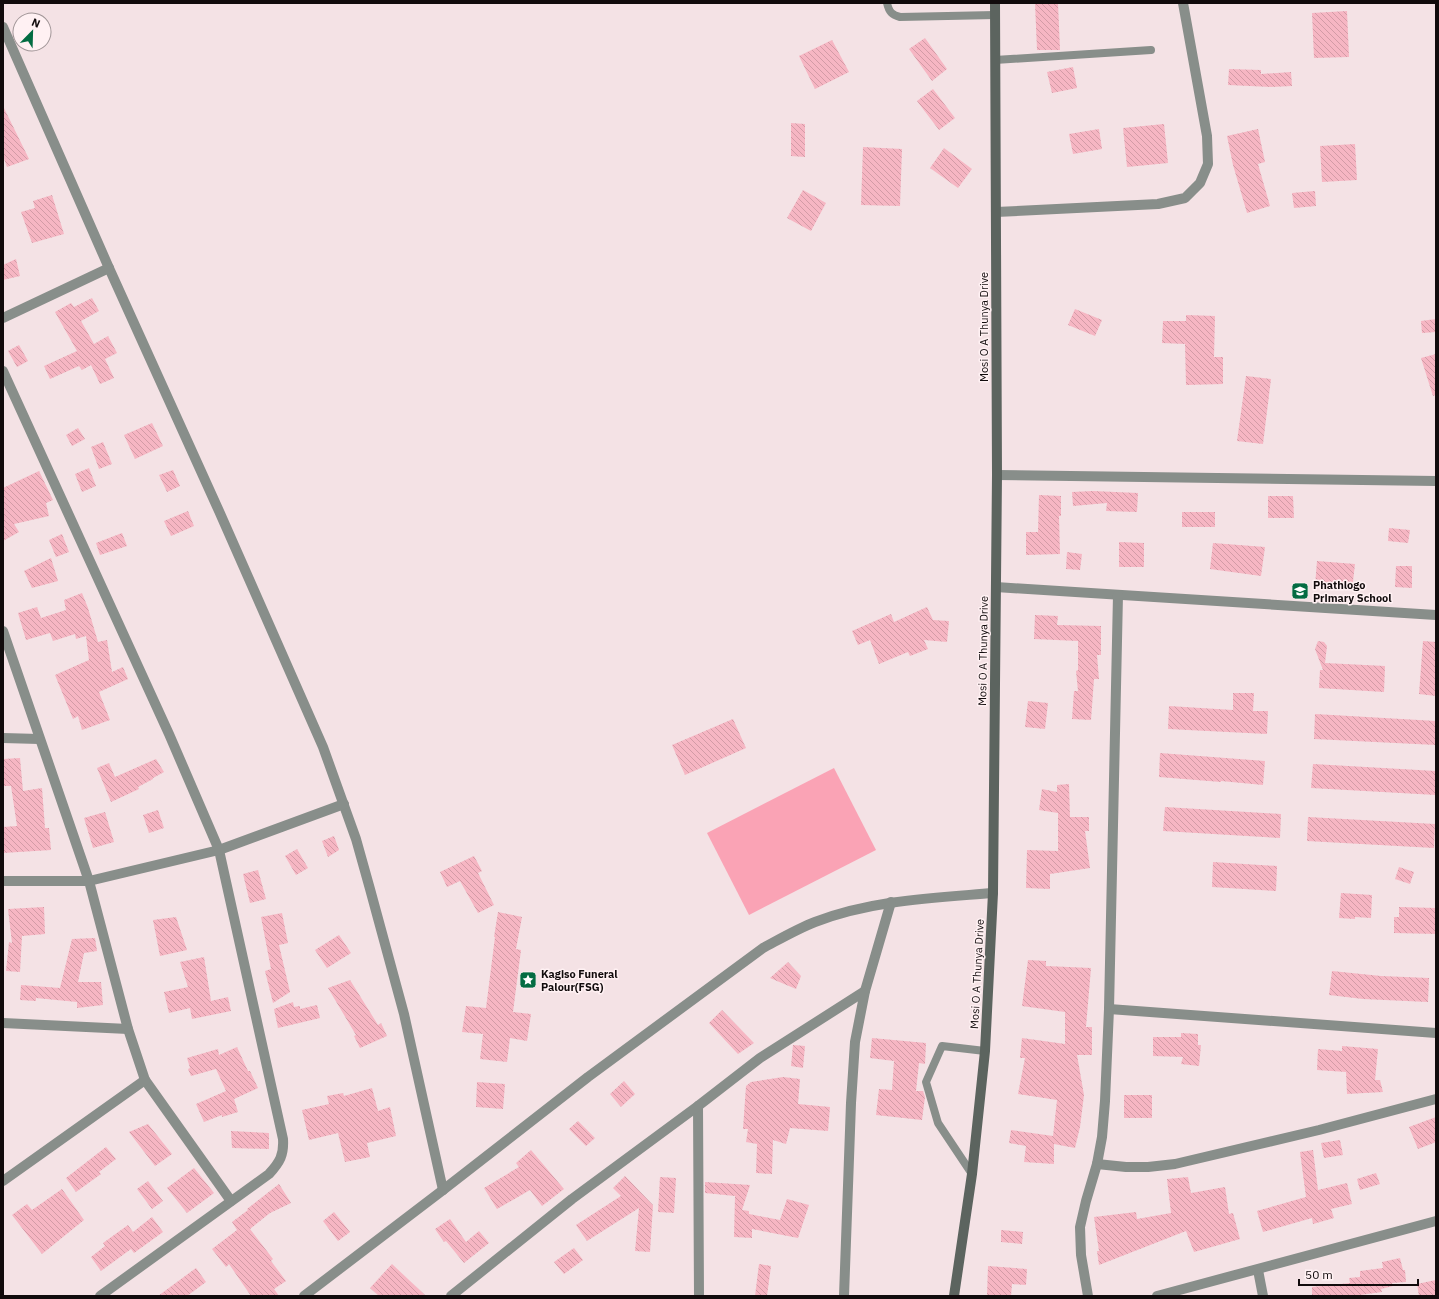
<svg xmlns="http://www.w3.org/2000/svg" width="1439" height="1299" font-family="'IBM Plex Sans',sans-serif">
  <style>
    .grass { fill: #faa3b5 }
    .building { fill: url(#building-back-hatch) }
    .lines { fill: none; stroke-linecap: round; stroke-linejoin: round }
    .lane { stroke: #888e8a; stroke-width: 8 }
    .street { stroke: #888e8a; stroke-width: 10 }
    .secondary { stroke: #5c645f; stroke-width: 10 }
    .labels { text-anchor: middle; stroke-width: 3; stroke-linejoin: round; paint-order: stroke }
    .street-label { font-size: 11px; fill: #110b0c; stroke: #fff1f3 }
    .poi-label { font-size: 11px; font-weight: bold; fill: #110b0c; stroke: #fff1f3; text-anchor: start }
  </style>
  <defs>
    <pattern id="building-back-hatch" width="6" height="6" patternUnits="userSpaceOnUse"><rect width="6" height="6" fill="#f6b6c3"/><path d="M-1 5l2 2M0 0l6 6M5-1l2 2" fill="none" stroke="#d29ba6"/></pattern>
  </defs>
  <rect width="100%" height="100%" fill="#f4e2e5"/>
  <path class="grass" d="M834,768L876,850L749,915L707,833Z"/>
  <g class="building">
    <path d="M1035,3H1058L1060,50H1037Z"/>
    <path d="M1347,11L1349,57L1314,58L1312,13Z"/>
    <path d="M925,38L947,69L932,81L909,49Z"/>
    <path d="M832,40L849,72L815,89L799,56Z"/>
    <path d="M1073,67L1077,88L1052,93L1047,72Z"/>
    <path d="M1229,69L1261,70V74L1291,72L1292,86L1271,87L1228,85Z"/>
    <path d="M933,89L955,118L939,130L917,101Z"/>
    <path d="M3,106L29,159L7,167L3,156Z"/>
    <path d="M791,123L805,124V157L791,156Z"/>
    <path d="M1164,124L1168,163L1127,167L1123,128Z"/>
    <path d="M1099,129L1102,149L1073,154L1069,134Z"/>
    <path d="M1258,129L1265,162L1258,164L1270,206L1247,213L1233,165L1227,136Z"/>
    <path d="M1355,144L1357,180L1322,182L1320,146Z"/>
    <path d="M863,147L902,149L900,206L861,205Z"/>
    <path d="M944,148L972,169L958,188L930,168Z"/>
    <path d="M803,190L826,203L811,231L787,218Z"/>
    <path d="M1315,191L1316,206L1294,208L1292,193Z"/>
    <path d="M52,195L64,234L32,243L21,212L35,208L33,201Z"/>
    <path d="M16,259L20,276L3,280V265Z"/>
    <path d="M92,298L99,311L81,321L94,344L108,336L117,353L105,359L114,378L100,384L91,365L82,370L79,366L50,379L44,366L77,351L55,312L71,303L74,307Z"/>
    <path d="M1075,309L1102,320L1095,336L1068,325Z"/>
    <path d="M1186,315L1215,316L1214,357H1223V384L1186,385L1185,344L1162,343L1163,321H1186Z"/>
    <path d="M1436,319V332L1422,333L1421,321Z"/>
    <path d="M19,345L28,361L17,367L8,351Z"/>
    <path d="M1436,354V395L1433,396L1421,358Z"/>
    <path d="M1246,376L1271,379L1263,444L1237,441Z"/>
    <path d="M152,423L163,446L135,459L124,435Z"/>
    <path d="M78,428L85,439L72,446L66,435Z"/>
    <path d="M103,442L112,464L99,469L91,447Z"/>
    <path d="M89,468L96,486L82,492L75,474Z"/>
    <path d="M173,470L180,486L167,492L159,475Z"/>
    <path d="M39,471L53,500L46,503L49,516L14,524L19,532L3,541V488Z"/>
    <path d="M1093,491L1138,493L1137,512L1106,511L1107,503L1073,506L1072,492Z"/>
    <path d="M1039,495L1061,496V516H1059L1060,554L1026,555V532H1038Z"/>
    <path d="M1268,496H1293L1294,518H1268Z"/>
    <path d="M188,511L194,526L171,536L164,521Z"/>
    <rect x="1182" y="512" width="33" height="15"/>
    <path d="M1389,528L1410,530L1408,543L1388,541Z"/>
    <path d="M122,533L127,546L100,555L96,543Z"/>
    <path d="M62,534L69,552L56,557L49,540Z"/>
    <path d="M1119,542L1144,543V567H1119Z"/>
    <path d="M1213,543L1265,547L1261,576L1210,569Z"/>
    <path d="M1067,552L1082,554L1080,570L1066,569Z"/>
    <path d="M51,558L58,581L32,588L24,571Z"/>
    <path d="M1317,561L1355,564L1352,590L1315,586Z"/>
    <path d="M1396,566H1412V588L1395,587Z"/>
    <path d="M82,593L88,608L98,642L107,640L112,672L123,667L128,679L99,692L110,720L82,730L78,716L73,719L55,675L89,660L86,636L76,639L75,634L53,641L50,633L26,640L18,613L37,607L41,618L66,610L64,600Z"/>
    <path d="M927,607L933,620L949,621L947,642L924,640L928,649L910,656L908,652L879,664L870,640L858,645L852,631L891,614L894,622Z"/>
    <path d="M1035,615L1058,616L1057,625L1101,626V655H1097L1099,679H1094L1091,720L1072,719L1074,691H1078L1076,671L1078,670V641L1034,639Z"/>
    <path d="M1318,641L1324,642L1327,646L1325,663L1385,666L1384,692L1319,688L1320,670H1323L1315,649Z"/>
    <path d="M1423,641L1436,642V696L1419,694Z"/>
    <path d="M1233,693H1254L1253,711H1268L1267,734L1168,729L1169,706L1233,710Z"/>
    <path d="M1028,701L1048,703L1045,729L1025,727Z"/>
    <path d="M1315,714L1436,721V745L1314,739Z"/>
    <path d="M733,719L746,748L685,775L672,745Z"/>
    <path d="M1160,753L1265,761L1263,785L1221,781V782L1159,777Z"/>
    <path d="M20,758L23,791L42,788L45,828H49L51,850L3,853V827L17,826L11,786H3V759Z"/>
    <path d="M156,759L164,772L153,778V779L138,787L139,789L111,802L97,768L109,763L115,777Z"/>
    <path d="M1313,764L1436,771V795L1311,788Z"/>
    <path d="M1069,784L1070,817H1089V831H1085L1090,868L1050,874V889L1026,888L1027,850L1058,851V813L1039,810L1042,789L1057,792V785Z"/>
    <path d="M1165,807L1281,814L1280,838L1163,831Z"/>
    <path d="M158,810L164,828L149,833L143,815Z"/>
    <path d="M105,812L114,842L93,848L84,818Z"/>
    <path d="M1308,817L1435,824L1434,848L1307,841Z"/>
    <path d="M334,836L339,850L328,857L322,841Z"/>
    <path d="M297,849L308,868L296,875L285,856Z"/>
    <path d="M474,856L482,871L478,873L494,905L478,913L460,881L447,887L440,872Z"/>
    <path d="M1213,862L1277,866L1276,891L1212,887Z"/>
    <path d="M1399,867L1414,872L1410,884L1395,879Z"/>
    <path d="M258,870L266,899L250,903L243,874Z"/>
    <path d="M1341,893L1372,895L1371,918L1355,917V919L1339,918Z"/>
    <path d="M44,907L45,934L22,936L20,972L6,971L9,942L12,943L8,909Z"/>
    <path d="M1399,907L1436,908V934L1394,933V917H1399Z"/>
    <path d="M498,912L522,917L516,949L521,950L513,1012L531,1014L527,1041L510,1038L507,1062L480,1059L483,1034L462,1032L466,1006L486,1008L495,937H494Z"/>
    <path d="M282,913L288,943L279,945L290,992L273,1003L265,971L271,969L261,917Z"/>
    <path d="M176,917L187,950L160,956L153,920Z"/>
    <path d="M339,935L351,953L327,968L315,950Z"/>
    <path d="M95,938L97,951L84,953L78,982H101L103,1005L77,1008V1002L36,998V1001L20,1000L21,985L60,988L72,939Z"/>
    <path d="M204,957L211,1001L228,997L231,1011L192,1019L190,1008L169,1013L164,992L188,987L180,962Z"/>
    <path d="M1028,960L1046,961V966L1091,968L1086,1027H1092V1055H1077L1084,1095L1080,1127L1075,1148L1054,1144V1164L1024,1162L1026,1146L1009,1143L1011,1130L1053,1136L1057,1100L1018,1094L1025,1058H1020L1022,1038L1065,1044V1012L1022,1006Z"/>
    <path d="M788,962L801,976L796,989L770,978Z"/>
    <path d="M1332,971L1381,976L1429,978L1428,1002L1363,999L1329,995Z"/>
    <path d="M350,980L378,1025L381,1023L387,1036L360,1048L354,1036L356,1035L328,988Z"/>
    <path d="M293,1002L294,1007L300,1006V1009L317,1005L320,1018L278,1028L274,1009Z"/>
    <path d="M722,1010L754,1043L738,1054L709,1023Z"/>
    <path d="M1181,1033L1198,1034V1045H1201L1199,1066L1181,1064L1183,1057L1153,1056V1037H1181Z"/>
    <path d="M872,1038L926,1043L925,1064L919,1063L916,1091H923L925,1097L922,1120L876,1115L879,1089L892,1090L894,1061L870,1058Z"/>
    <path d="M793,1045L805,1046L803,1068L791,1066Z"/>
    <path d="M1342,1046L1378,1049L1375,1080H1380L1383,1092L1347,1094L1346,1072L1317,1070L1318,1049L1342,1051Z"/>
    <path d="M237,1047L248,1071H250L258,1088L234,1099L238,1112L222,1117V1115L204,1122L196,1104L226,1091L216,1069L191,1076L188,1069L190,1068L187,1058L218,1049L219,1055Z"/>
    <path d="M783,1077L800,1079L798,1104L830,1107L828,1131L790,1128L786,1144L773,1140L772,1174L756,1173L757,1144L746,1142L748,1129H743L746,1086L751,1082Z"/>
    <path d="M624,1081L635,1094L621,1107L610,1094Z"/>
    <path d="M477,1082L505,1084L503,1109L476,1107Z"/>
    <path d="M372,1088L378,1111L390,1107L396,1136L367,1143L370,1157L345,1162L338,1133L309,1140L302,1110L329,1104L327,1096L343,1093L344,1096Z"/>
    <rect x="1124" y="1095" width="28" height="23"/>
    <path d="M1436,1117V1142L1418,1149L1409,1127Z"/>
    <path d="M578,1121L595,1138L586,1146L569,1129Z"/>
    <path d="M148,1124L172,1154L155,1166L129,1132Z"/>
    <path d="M231,1131L269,1133V1149L232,1148Z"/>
    <path d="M1340,1140L1343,1155L1324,1158L1321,1143Z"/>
    <path d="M106,1147L116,1159L99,1172L101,1174L76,1192L66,1178Z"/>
    <path d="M531,1150L564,1189L542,1206L530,1190L497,1209L484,1188L519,1167L516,1163Z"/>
    <path d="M1313,1150L1318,1190L1347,1183L1352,1204L1331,1209L1334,1218L1313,1224L1312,1218L1263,1232L1257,1211L1306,1197L1300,1152Z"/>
    <path d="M194,1168L214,1193L187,1213L167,1188Z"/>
    <path d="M1376,1173L1380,1184L1360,1190L1357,1179Z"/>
    <path d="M625,1176L653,1205L650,1252L635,1251L639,1208L587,1241L576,1225L621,1196L613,1188Z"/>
    <path d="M660,1177L676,1178L674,1213L658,1212Z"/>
    <path d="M1188,1177L1191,1193L1225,1187L1229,1214L1233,1213L1240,1239L1194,1252L1186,1231L1099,1265L1097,1251H1099L1094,1217L1136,1212L1137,1219L1171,1213L1167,1179Z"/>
    <path d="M148,1181L163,1201L152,1209L137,1189Z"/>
    <path d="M705,1182L750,1185L742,1210L749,1211V1214L780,1220L787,1199L809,1205L798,1238L752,1229V1238L734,1237L735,1196L705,1193Z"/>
    <path d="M279,1184L291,1203L270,1213L250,1229L273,1259L271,1261L286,1281L274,1289L279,1296H251L229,1264L226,1267L212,1249L237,1230L232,1222L248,1210L247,1209Z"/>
    <path d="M62,1189L84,1220L42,1254L12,1215L27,1204L32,1210Z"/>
    <path d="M334,1212L350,1232L338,1241L323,1221Z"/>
    <path d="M152,1217L163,1232L134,1253L131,1249L101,1271L91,1257L105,1246L103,1243L128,1225L133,1232Z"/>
    <path d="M450,1219L466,1242L479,1231L489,1243L464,1263L446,1241L444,1242L435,1229Z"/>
    <path d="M1001,1230L1023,1232L1022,1244L1001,1242Z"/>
    <path d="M574,1248L583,1260L564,1274L554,1262Z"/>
    <path d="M1400,1258L1403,1270H1405L1406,1282L1392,1283L1393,1286L1381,1289L1382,1292L1360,1295V1296H1312V1287L1350,1283L1349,1278L1360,1277V1271L1383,1268L1382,1262Z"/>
    <path d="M392,1264L426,1296H379L370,1288Z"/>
    <path d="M759,1264L771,1266L767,1296H755Z"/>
    <path d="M988,1266L1027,1269L1026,1285L1012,1284L1011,1296H987Z"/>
    <path d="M196,1268L206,1282L187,1296H158Z"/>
    <path d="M1436,1280V1296H1419L1417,1284Z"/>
  </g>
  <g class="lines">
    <g class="lane">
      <path d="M887,3C889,12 892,15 900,17L995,15"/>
      <path d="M995,60L1151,50"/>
      <path d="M972,1174L938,1123L926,1082L942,1046L985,1051"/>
    </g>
    <g class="street">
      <path d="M3,27L109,268L219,511L323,747L356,839L370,889L404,1014L443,1190"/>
      <path d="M996,212L1158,204L1185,198L1200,183L1208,164L1207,136L1183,3"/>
      <path d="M3,318L109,268"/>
      <path d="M3,371L169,734L219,850L283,1139C284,1155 280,1162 269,1174L100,1296"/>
      <path d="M997,475L1436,481"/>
      <path d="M996,587L1436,615"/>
      <path d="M3,631L89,881L128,1029L145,1080L231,1201"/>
      <path d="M3,738L39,739"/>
      <path d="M3,881H89L219,850L344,804"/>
      <path d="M1109,1009L1436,1033"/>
      <path d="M3,1023L128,1029"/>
      <path d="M698,1106L699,1296"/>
      <path d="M1097,1164L1126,1167H1148L1175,1164L1319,1130L1436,1099"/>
      <path d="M3,1181L145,1080"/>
      <path d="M1258,1270L1263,1296"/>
      <path d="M304,1296L443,1190L588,1077L763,948C780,939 797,929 815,922C872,900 933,898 993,893"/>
      <path d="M451,1296L572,1199L698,1106L760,1058L865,991"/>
      <path d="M844,1296L851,1103L855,1042L865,991L891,902"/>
      <path d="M1088,1296L1081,1255L1080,1227L1086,1201L1097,1164L1102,1137L1105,1101L1109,1009L1118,595"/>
      <path d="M1157,1296L1436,1221"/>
    </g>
    <path class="secondary" d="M954,1296L972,1174L985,1051L993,893L997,475L995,3"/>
  </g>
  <defs>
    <g id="school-square" transform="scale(0.9)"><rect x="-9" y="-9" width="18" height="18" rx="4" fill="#036c42" stroke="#fff1f3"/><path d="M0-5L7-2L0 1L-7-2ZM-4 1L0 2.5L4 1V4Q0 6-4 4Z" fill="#fff"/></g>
    <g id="sight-square" transform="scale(0.9)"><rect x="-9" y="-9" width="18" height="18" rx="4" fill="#036c42" stroke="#fff1f3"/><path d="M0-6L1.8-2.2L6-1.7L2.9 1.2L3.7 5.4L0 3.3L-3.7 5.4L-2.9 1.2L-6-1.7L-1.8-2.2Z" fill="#fff"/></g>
  </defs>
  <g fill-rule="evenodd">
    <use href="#school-square" x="1300" y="591"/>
    <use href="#sight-square" x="528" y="980"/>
  </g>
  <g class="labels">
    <g class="street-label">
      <text transform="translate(984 327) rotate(-90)" y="4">Mosi O A Thunya Drive</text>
      <text transform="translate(983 651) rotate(-89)" y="4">Mosi O A Thunya Drive</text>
      <text transform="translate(977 974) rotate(-87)" y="4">Mosi O A Thunya Drive</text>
    </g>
    <g class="poi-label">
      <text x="1313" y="589">Phathlogo<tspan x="1313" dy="13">Primary School</tspan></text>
      <text x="541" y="978">Kagiso Funeral<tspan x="541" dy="13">Palour(FSG)</tspan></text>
    </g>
  </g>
  <rect width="1439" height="1299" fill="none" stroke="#110b0c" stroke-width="8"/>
  <g transform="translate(32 32) rotate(23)"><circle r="19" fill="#fff1f3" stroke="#a09597"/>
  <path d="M0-3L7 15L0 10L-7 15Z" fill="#036c42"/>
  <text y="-6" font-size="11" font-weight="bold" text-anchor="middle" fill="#110b0c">N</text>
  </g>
  <path d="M1299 1279v6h119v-6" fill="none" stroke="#110b0c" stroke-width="2"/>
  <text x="1305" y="1279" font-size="12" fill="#110b0c" stroke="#fff1f3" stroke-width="3" paint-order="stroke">50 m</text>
</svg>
